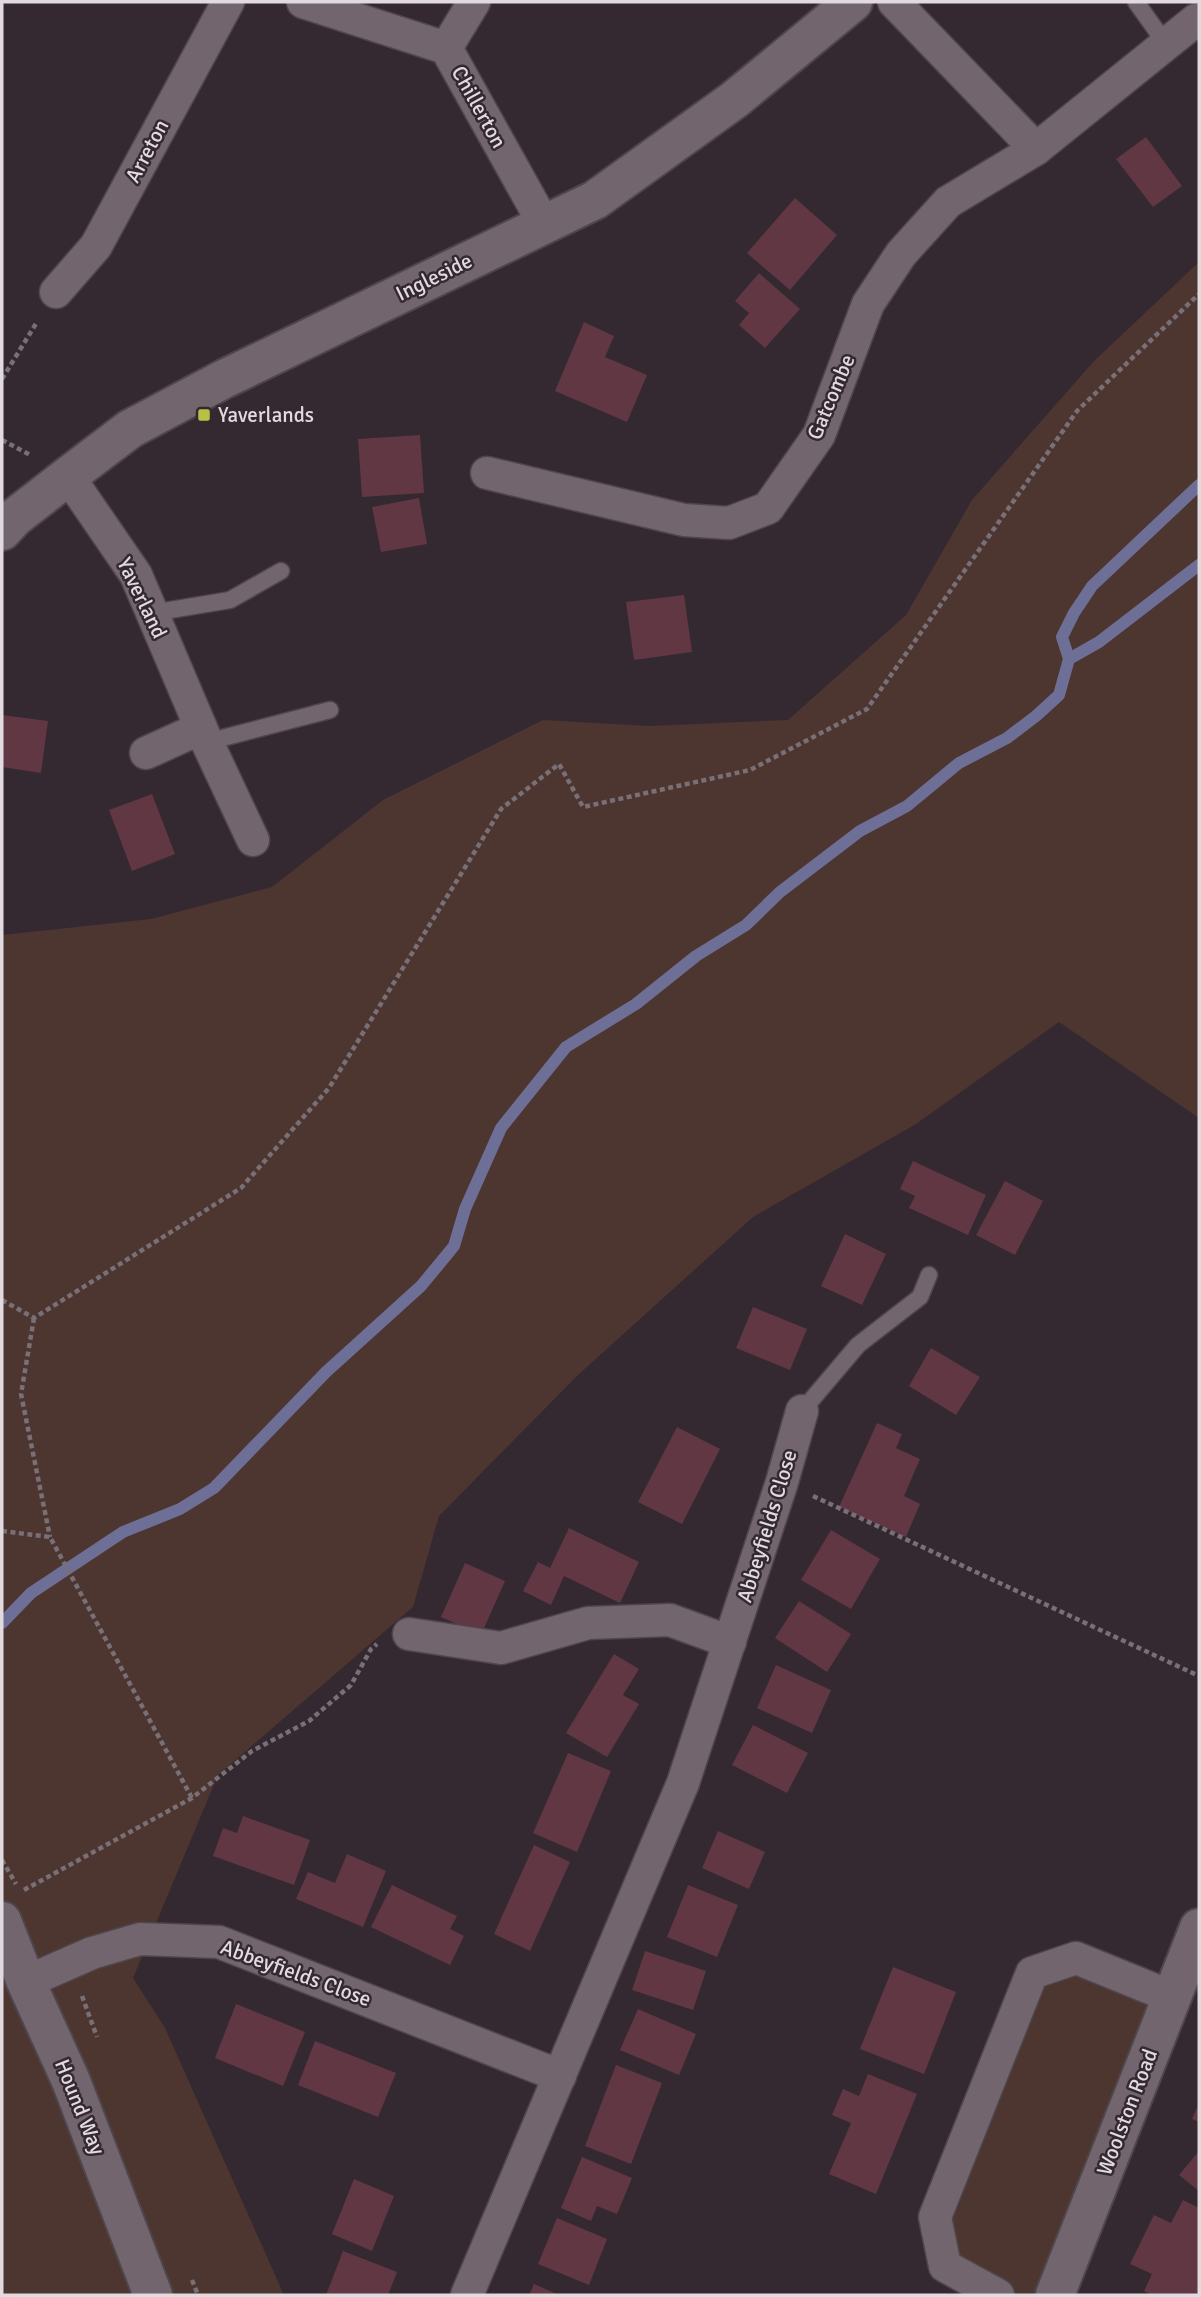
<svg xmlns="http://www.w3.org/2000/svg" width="1201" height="2297" font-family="Signika,sans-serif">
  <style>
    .green { fill: #4d3530 }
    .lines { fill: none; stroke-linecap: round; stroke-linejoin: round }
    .stream { stroke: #6d6f96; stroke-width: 12 }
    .building { fill: #603742 }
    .service-casing { stroke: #4f464c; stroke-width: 19 }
    .minor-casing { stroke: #4f464c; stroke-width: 35 }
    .tertiary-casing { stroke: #4f464c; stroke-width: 42 }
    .path { stroke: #797077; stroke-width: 4.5; stroke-dasharray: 5 3.5; stroke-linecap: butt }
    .service { stroke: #72656e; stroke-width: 16 }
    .minor { stroke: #72656e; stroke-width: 32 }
    .tertiary { stroke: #72656e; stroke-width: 38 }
    .poi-dot { fill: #bac045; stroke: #342931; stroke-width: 2.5 }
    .labels { text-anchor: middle; stroke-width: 5; stroke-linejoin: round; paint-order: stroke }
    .street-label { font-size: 21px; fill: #e1dadf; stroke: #342931 }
    .poi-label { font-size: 21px; fill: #e1dadf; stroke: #342931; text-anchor: start }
  </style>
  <rect width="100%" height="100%" fill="#342931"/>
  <g class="green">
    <path d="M1199,262V1118L1059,1022L916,1124L753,1217L578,1375L439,1516L413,1607L218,1775L133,1978L165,2028L284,2295H2V935L151,919L272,887L383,800L543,720L649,726L788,720L906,615L972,500L1094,361Z"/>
    <path d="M1078,1972L1151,2007L1037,2295H1016L954,2260L946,2218L1041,1982Z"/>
  </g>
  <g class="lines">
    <g class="stream">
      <path d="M1069,659L1099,642L1199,565"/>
      <path d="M2,1623L31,1593L123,1532L180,1509L214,1488L326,1372L421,1286L454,1246L465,1209L501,1128L566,1047L636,1004L696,956L746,925L780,892L860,831L907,806L959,763L1007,738L1036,716L1059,695L1069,659L1062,637L1074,613L1092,586L1199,485"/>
    </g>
  </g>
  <g class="building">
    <path d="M1146,137L1182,186L1153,207L1116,159Z"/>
    <path d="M795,198L837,235L790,290L747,253Z"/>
    <path d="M759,273L800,309L765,348L739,325L749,313L735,301Z"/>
    <path d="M584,322L614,336L605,357L647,375L627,422L555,391Z"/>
    <path d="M420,435L424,493L362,497L358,439Z"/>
    <path d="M419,498L427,544L381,552L372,507Z"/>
    <path d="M684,595L692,652L634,660L626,602Z"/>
    <path d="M2,715L48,721L41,773L2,767Z"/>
    <path d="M152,794L175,854L132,871L109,810Z"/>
    <path d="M913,1161L986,1195L968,1235L909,1208L915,1196L900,1189Z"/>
    <path d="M1005,1181L1043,1201L1015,1255L976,1235Z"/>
    <path d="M845,1234L886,1254L862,1305L821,1286Z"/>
    <path d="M753,1307L807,1329L790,1370L736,1348Z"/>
    <path d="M931,1348L980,1377L956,1415L909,1386Z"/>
    <path d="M877,1423L902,1434L896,1448L920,1459L904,1496L920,1504L906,1537L839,1507Z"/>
    <path d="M677,1427L720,1449L682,1524L638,1502Z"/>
    <path d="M569,1528L639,1562L620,1603L564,1576L551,1605L523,1591L538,1562L550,1568Z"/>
    <path d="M831,1530L880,1559L851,1609L801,1580Z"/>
    <path d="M465,1563L505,1581L481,1635L441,1617Z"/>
    <path d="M799,1601L851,1634L827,1672L775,1638Z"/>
    <path d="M614,1654L639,1669L623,1695L639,1704L607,1757L566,1733Z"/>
    <path d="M776,1665L831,1690L812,1733L757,1708Z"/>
    <path d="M753,1725L808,1753L787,1793L732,1765Z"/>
    <path d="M568,1753L611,1771L577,1852L533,1833Z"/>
    <path d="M243,1816L310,1840L294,1885L213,1856L223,1828L237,1833Z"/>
    <path d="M718,1831L765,1852L749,1889L702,1868Z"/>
    <path d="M534,1845L570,1862L530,1951L494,1934Z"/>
    <path d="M347,1854L386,1871L363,1927L296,1899L308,1872L335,1883Z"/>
    <path d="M392,1885L457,1916L450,1929L464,1936L450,1965L371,1927Z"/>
    <path d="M688,1885L738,1905L717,1957L667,1937Z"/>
    <path d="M645,1951L706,1971L693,2010L632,1990Z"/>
    <path d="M893,1967L956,1992L924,2074L860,2049Z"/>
    <path d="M236,2004L305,2032L283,2086L215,2058Z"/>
    <path d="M638,2009L696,2034L679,2075L620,2050Z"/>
    <path d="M315,2041L396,2073L378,2117L298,2085Z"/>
    <path d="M616,2065L662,2083L631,2164L585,2146Z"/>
    <path d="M868,2074L917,2094L876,2194L829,2174L851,2123L832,2115L843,2089L859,2096Z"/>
    <path d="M1199,2103V2122L1192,2119Z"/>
    <path d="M1199,2151V2191L1179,2175Z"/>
    <path d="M582,2157L632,2178L617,2214L597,2206L591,2221L561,2208Z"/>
    <path d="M354,2179L394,2196L372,2251L332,2234Z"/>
    <path d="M1183,2200L1199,2208V2278L1197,2282L1199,2283V2295H1152L1144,2291L1152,2274L1130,2264L1154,2215L1171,2223Z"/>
    <path d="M557,2218L607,2239L589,2285L538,2264Z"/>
    <path d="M343,2251L397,2272L388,2295H326Z"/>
    <path d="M534,2284L559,2295H529Z"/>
  </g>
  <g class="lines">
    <g class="service-casing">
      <g id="service">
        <path d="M1136,2L1166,44"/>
        <path d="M152,613L230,600L281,571"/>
        <path d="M207,742L330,710"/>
        <path d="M802,1411L858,1345L920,1297L929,1275"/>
      </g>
    </g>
    <g class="minor-casing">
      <g id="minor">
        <path d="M303,2L446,48L544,224"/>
        <path d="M446,48L474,2"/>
        <path d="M1036,149L1196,20"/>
        <path d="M56,292L96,246L228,2"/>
        <path d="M487,473L684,520L729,523L768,508L819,435L868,304L901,254L948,202L1036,149L894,2"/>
        <path d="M68,476L136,575L207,742L253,840"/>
        <path d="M146,753L201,728"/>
        <path d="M409,1634L501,1648L588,1623L670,1620L730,1642"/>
        <path d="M26,1982L92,1953L140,1939L219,1942L560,2076"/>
        <path d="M467,2295L683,1783L782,1482L802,1411"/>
        <path d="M998,2295L945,2266L935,2217L1032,1973L1076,1958L1172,1997"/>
      </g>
    </g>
    <g class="tertiary-casing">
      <g id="tertiary">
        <path d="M2,531L14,518L68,476L130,429L224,379L595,200L734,100L853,2"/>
        <path d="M2,1921L26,1982L71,2081L153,2295"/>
        <path d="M1055,2295L1199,1928"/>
      </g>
    </g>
    <g class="path">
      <path d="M2,379L37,322"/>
      <path d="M2,440L32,456"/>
      <path d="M2,1300L34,1318L241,1188L329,1088L501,809L559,764L583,807L750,770L867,709L1077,411L1199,294"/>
      <path d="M34,1318L21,1394L50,1537"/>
      <path d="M813,1496L1199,1676"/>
      <path d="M2,1531L50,1537L192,1798"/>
      <path d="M2,1860L16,1884"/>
      <path d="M24,1890L192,1798L252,1751L309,1721L351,1685L371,1649L377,1644"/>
      <path d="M82,1996L97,2037"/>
      <path d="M192,2280L198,2295"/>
    </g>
    <use href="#service" class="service"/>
    <use href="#minor" class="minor"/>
    <use href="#tertiary" class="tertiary"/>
  </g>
  <rect class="poi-dot" x="197" y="408" width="14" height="14" rx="3.5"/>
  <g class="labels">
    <g class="street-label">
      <text transform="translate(479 107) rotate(61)" y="7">Chillerton</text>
      <text transform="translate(147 151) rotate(-62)" y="7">Arreton</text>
      <text transform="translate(434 277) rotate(-26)" y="7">Ingleside</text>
      <text transform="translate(831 397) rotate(-67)" y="7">Gatcombe</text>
      <text transform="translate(142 598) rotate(64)" y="7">Yaverland</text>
      <text transform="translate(767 1526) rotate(-73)" y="7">Abbeyfields Close</text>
      <text transform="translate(296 1973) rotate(20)" y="7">Abbeyfields Close</text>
      <text transform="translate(80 2107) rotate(68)" y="7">Hound Way</text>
      <text transform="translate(1127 2112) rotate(-69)" y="7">Woolston Road</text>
    </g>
    <g class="poi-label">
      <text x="218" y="422">Yaverlands</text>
    </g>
  </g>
  <rect width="1201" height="2297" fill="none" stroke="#e1dadf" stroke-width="7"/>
</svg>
